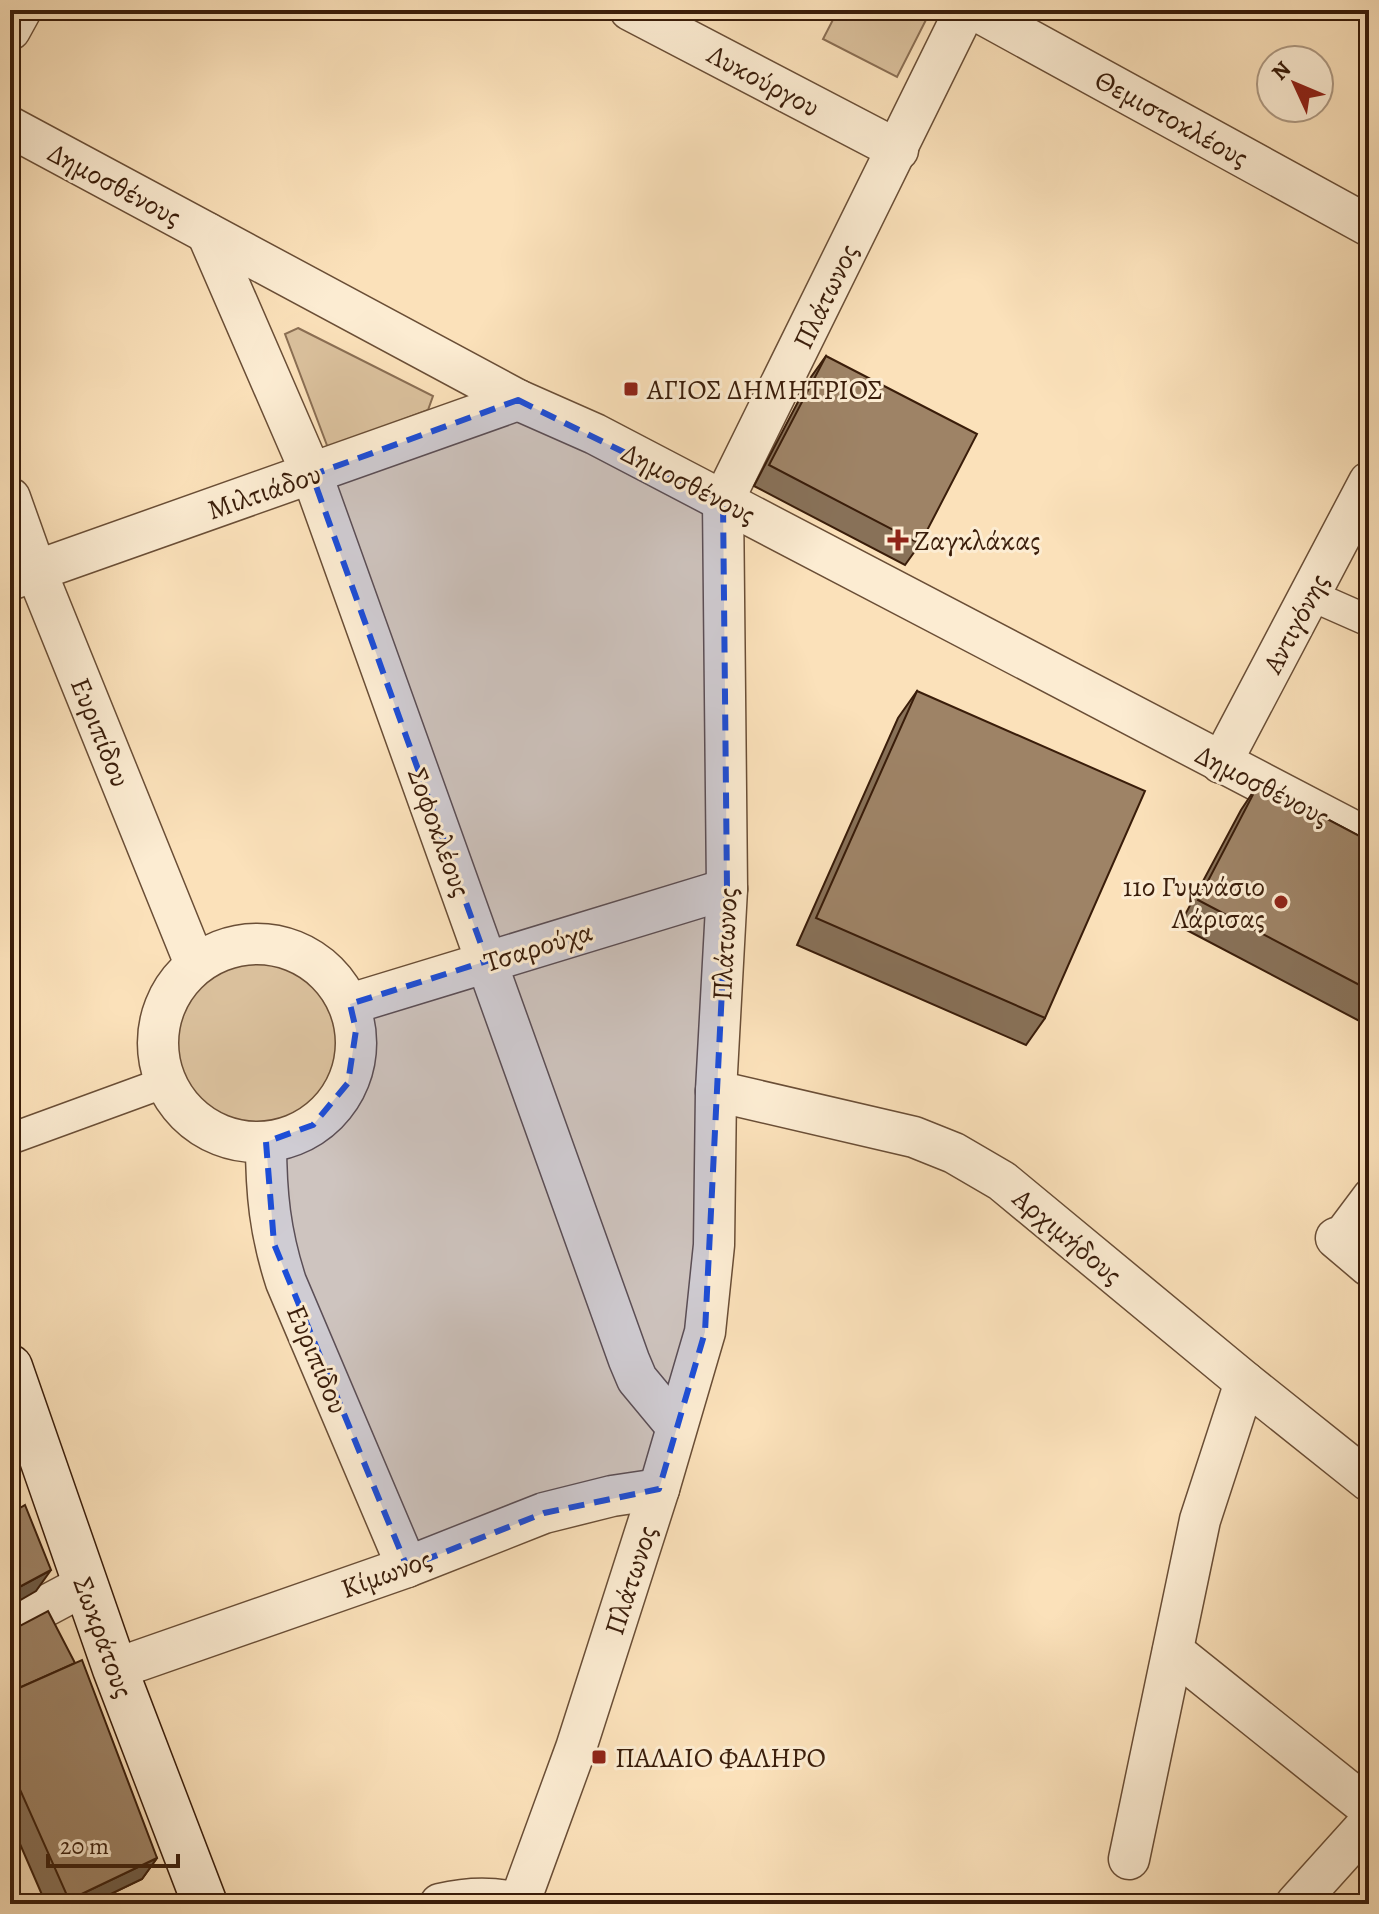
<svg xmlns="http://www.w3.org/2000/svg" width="1379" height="1914" font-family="Alegreya,serif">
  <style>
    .green { fill: #dac09c; stroke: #8a6e53; stroke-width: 2 }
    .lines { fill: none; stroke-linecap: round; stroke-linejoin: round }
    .pedestrian-casing { stroke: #6a4e36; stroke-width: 33 }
    .minor-casing { stroke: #6a4e36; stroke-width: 43 }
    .secondary-casing { stroke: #3a1d0a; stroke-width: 47 }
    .pedestrian { stroke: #fcecd2; stroke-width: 30 }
    .minor { stroke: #fcecd2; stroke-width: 40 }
    .secondary { stroke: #fcecd2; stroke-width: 44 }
    .wall { fill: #887158; stroke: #3a1d0a; stroke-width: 2 }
    .shaded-wall { fill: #6f5c47; stroke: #3a1d0a; stroke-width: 2 }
    .building { fill: #9e8366; stroke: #3a1d0a; stroke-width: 2 }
    .marked { fill: #1d4ed8; fill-opacity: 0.2; stroke: #1d4ed8; stroke-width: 6; stroke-dasharray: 16 10; stroke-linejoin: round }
    .poi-dot { fill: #8f2418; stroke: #fcecd2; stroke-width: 3 }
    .labels { text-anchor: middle; stroke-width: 6; stroke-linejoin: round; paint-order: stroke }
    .street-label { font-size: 28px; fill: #3a1d0a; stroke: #fcecd2 }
    .poi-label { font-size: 28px; fill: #3a1d0a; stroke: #fcecd2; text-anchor: start }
  </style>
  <rect width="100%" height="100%" fill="#fbe1ba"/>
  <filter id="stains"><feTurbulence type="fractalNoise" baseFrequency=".0025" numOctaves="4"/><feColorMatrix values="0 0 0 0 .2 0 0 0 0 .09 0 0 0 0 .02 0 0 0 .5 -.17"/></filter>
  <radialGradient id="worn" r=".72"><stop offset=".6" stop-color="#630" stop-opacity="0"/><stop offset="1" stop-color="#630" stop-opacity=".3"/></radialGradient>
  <g class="green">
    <path d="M838,10H931L897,77L823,39Z"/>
    <path d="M298,328L433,396L428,410L328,448L285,334Z"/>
    <circle cx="258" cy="1042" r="84"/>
  </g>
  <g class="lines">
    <g class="pedestrian-casing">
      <g id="pedestrian">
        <path d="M1310,595L1369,621"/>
        <path d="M10,1139L166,1082"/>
        <path d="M1336,1238L1369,1194"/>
      </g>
    </g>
    <g class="minor-casing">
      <g id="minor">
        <path d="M630,10L898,150"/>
        <path d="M975,10L1369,226"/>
        <path d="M10,30L21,10"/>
        <path d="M10,127L518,400L595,434L1369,839"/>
        <path d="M207,233L312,475L629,1360L637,1379L676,1426"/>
        <path d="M10,498L36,571L195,964"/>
        <path d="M10,580L518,400"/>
        <path d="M1221,763L1369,482"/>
        <circle cx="257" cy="1043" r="99"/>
        <path d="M350,1004L727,889"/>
        <path d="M716,1091L914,1137L954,1153L1002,1181L1245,1382L1369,1481"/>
        <path d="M266,1142C266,1193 270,1233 286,1282L407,1567"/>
        <path d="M1336,1238L1369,1266"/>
        <path d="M10,1625L85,1585"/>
        <path d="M1173,1651L1369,1808"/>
        <path d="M115,1669L407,1567L544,1513L612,1496L659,1489"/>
        <path d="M1129,1859L1200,1520L1245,1382"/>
        <path d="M440,1904C470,1897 494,1897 524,1904"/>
        <path d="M519,1904L576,1748L659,1489L705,1332L714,1245L716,1091L727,889L723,501L965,10"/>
        <path d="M1296,1904L1369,1823"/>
      </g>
    </g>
    <g class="secondary-casing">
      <path id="secondary" d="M10,1367L115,1669L205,1904"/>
    </g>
    <use href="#pedestrian" class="pedestrian"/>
    <use href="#minor" class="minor"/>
    <use href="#secondary" class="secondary"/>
  </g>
  <g class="wall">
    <path d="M826,356L920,544L905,565L754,486L811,377Z"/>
    <path d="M917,691L1045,1018L1026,1045L797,945L898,718Z"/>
    <path d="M1259,783L1369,841V1026L1179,926L1241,810Z"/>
    <path d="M10,1631L157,1858L142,1879L90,1904H46L10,1821Z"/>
  </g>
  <g class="shaded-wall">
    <path d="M51,1570L36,1591L10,1606V1592Z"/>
    <path d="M157,1858L142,1879L90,1904H66L69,1900Z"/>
  </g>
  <g class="building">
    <path d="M826,356L977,434L920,544L769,465Z"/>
    <path d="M917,691L1145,791L1045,1018L816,918Z"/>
    <path d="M1259,783L1369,841V990L1198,900Z"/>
    <path d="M25,1505L51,1570L10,1592V1514Z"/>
    <path d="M48,1611L75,1663L10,1692V1631Z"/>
    <path d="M82,1660L157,1858L69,1900L10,1767V1692Z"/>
  </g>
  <path class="marked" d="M518,400L723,501L727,889L705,1332L659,1489L544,1513L407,1567L274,1244L266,1142L313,1125L348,1083L356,1030L350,1004L487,961L312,475Z"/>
  <g class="poi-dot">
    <rect x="623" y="381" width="16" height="16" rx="4"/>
    <path d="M894 528h8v8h8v8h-8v8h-8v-8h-8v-8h8z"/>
    <circle cx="1281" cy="902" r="8"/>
    <rect x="591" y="1749" width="16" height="16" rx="4"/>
  </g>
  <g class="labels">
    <g class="street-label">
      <text transform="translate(764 80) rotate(28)" y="10">Λυκούργου</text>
      <text transform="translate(1172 118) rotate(29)" y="10">Θεμιστοκλέους</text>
      <text transform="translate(115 184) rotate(28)" y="10">Δημοσθένους</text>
      <text transform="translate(825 296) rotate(-64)" y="10">Πλάτωνος</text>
      <text transform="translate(689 483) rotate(27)" y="10">Δημοσθένους</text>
      <text transform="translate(264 491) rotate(-19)" y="10">Μιλτιάδου</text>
      <text transform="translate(1295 623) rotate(-62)" y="10">Αντιγόνης</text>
      <text transform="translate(101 732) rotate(68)" y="10">Ευριπίδου</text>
      <text transform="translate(1263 785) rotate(27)" y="10">Δημοσθένους</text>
      <text transform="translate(440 832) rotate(70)" y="10">Σοφοκλέους</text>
      <text transform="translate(724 944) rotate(-87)" y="10">Πλάτωνος</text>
      <text transform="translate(538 946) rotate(-17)" y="10">Τσαρούχα</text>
      <text transform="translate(1068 1236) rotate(40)" y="10">Αρχιμήδους</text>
      <text transform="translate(318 1359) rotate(67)" y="10">Ευριπίδου</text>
      <text transform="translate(386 1573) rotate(-20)" y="10">Κίμωνος</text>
      <text transform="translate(630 1580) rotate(-72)" y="10">Πλάτωνος</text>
      <text transform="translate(104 1637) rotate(70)" y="10">Σωκράτους</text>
    </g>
    <g class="poi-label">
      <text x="647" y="399">ΑΓΙΟΣ ΔΗΜΗΤΡΙΟΣ</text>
      <text x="914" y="550">Ζαγκλάκας</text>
      <text x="1265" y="896" text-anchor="end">11ο Γυμνάσιο<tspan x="1265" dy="32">Λάρισας</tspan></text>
      <text x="615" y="1767">ΠΑΛΑΙΟ ΦΑΛΗΡΟ</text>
    </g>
  </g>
  <rect width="1379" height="1914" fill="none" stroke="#fbe1ba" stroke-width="40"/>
  <rect x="12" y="12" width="1355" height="1890" fill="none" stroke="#3a1d0a" stroke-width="4"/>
  <rect x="20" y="20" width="1339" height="1874" fill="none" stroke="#3a1d0a" stroke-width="2"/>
  <g transform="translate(1295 84) rotate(314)"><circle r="38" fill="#fcecd2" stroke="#ae9982" stroke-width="2"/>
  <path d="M0-6L14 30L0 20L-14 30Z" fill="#8f2418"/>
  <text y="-12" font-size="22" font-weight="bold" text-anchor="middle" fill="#3a1d0a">N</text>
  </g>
  <path d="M48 1854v12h130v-12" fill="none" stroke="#3a1d0a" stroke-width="4"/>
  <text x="60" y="1854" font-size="24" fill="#3a1d0a" stroke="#fcecd2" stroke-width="6" paint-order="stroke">20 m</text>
  <rect width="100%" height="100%" filter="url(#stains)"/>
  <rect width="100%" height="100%" fill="url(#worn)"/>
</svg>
